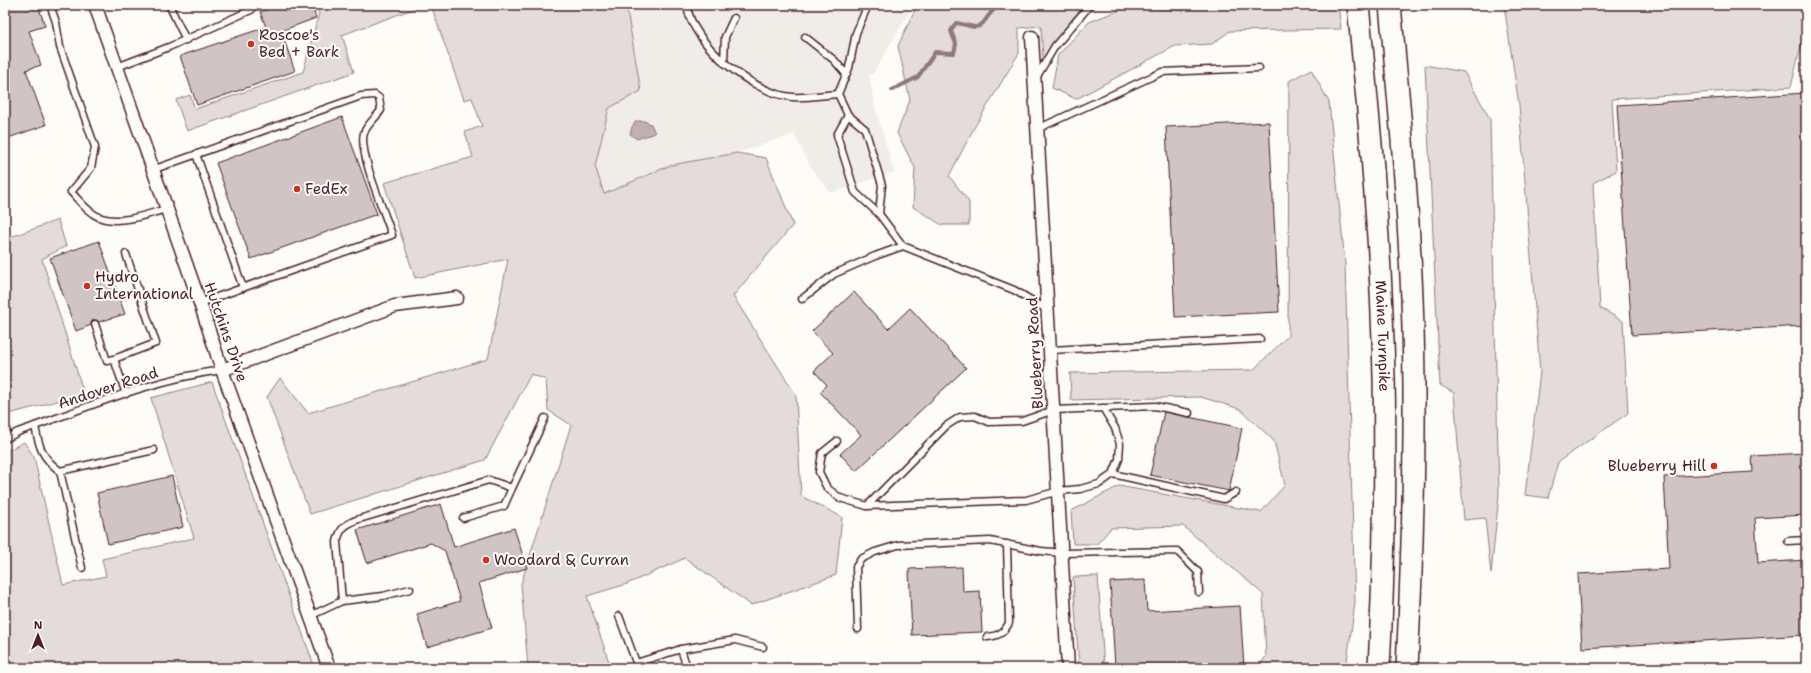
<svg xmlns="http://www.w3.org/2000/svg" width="1811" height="673" font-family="'Shantell Sans',sans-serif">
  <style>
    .built { fill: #f0ece8 }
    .green { fill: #e3dcda; stroke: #967e82 }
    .water { fill: #c0b1b1; stroke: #91777b }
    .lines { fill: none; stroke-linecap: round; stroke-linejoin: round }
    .stream { stroke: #91777b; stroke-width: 4 }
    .building { fill: #d0c5c4; stroke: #4a1f2b }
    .lane-casing { stroke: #4a1f2b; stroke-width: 9 }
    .street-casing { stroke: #4a1f2b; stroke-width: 15 }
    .highway-casing { stroke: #4a1f2b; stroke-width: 24 }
    .lane { stroke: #fdfcf7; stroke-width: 6 }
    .street { stroke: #fdfcf7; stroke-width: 12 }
    .highway { stroke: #fdfcf7; stroke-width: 21 }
    .poi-dot { fill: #c8321e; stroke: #fdfcf7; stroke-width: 1.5 }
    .labels { text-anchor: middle; stroke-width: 4; stroke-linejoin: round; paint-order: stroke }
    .poi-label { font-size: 15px; fill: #4a1f2b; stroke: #fdfcf7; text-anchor: start }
    .street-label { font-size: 15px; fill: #4a1f2b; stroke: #fdfcf7 }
  </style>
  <rect width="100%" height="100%" fill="#fdfcf7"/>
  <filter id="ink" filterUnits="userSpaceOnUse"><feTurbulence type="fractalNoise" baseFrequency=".025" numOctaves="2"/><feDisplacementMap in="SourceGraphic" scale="8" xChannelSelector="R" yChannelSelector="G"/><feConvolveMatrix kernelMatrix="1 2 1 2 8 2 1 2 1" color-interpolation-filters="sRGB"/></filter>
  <g filter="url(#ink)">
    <path class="built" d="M626,5H913L873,74L869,75L874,104L894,172L831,193L810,166L794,134L737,153L671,165L604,194L595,166L609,108L641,91Z"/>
    <g class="green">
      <path d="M315,5H424L342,35L354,72L187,131L176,100L190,95L195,109L303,72L319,13Z"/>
      <path d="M431,5H626L641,91L609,108L595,166L604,194L671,165L737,153L766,158L793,225L733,296L796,395L801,496L842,517L836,575L751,605L685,558L627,584L587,596L611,668H528L521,584L571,425L548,410L546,380L531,374L485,460L310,514L267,397L280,378L308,413L488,359L508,259L415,278L384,183L473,157L465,132L482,126L472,98L464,100Z"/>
      <path d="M917,5H1085L1073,18L1043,59L1041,26L1019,28V53L974,128L949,176L969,202V225H942L913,207L915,168L897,133L910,100L898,46Z"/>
      <path d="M1187,5H1338L1341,29L1230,31L1212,44L1175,46L1076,99L1052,88L1058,55L1089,22L1130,6L1184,11Z"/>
      <path d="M1504,5H1806V25L1791,87L1612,99L1616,171L1593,183L1600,308L1623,321L1628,413L1558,462L1548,498L1525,495L1540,372L1519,105Z"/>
      <path d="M1425,65L1464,72L1490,119L1499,495L1491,574L1485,518L1464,520L1454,393L1440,385Z"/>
      <path d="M1311,69L1329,102L1345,264L1355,603L1346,668H1258L1266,656L1263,594L1183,526L1111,528L1097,544H1073L1071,511L1119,486L1261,512L1285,485L1274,441L1240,409L1201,397L1071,400L1070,373L1253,370L1288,336L1289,81Z"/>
      <path d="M58,220L66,246L42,259L84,394L5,415V239Z"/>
      <path d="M212,382L315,668H5V452L24,442L34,457L63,585L106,576L102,559L194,538L151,398Z"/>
      <path d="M1098,576L1104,668H1079L1073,577Z"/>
    </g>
    <g class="water">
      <path d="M1806,25V56C1798,47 1803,35 1806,25Z"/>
      <path d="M636,121H644L651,124L655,133L637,139L630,134L632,127Z"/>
    </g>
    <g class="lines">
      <path class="stream" d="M892,90L918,77L935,52L954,53L956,44L951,31L956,23C962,24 969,26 975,27C986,27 988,9 1001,5"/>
    </g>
    <g class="building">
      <path d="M5,5H38L45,26L29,31L41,65L26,70L46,125L5,139Z"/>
      <path d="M280,5H312L316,18L281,31L295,71L197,105L180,56L266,27L260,12Z"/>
      <path d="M1806,93V326L1632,335L1617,105Z"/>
      <path d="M342,117L377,214L251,259L216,163Z"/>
      <path d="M1269,122L1279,312L1175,317L1166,127Z"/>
      <path d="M99,241L125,314L99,322L96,320H93L91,325L76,331L50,258Z"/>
      <path d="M854,292L888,329L910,308L966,368L856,471L840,454L861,435L820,392L827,385L814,371L833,353L812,331Z"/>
      <path d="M1164,412L1242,428L1229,491L1150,475Z"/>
      <path d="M1806,453V515L1755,518L1758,563L1806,560V635L1582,648L1578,574L1669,569L1664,477L1753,472L1752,456Z"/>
      <path d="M172,476L183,527L108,544L97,493Z"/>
      <path d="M441,504L454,547L514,528L527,568L479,583L492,628L427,647L417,614L460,601L445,551L431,543L367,563L357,530Z"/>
      <path d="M962,567L963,592L980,591L982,632L912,635L909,569Z"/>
      <path d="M1145,580L1147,611L1240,606L1244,668H1115L1110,582Z"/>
    </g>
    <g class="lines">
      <g class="lane-casing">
        <g id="lane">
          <path d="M50,5L56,22L60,47L95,147L91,168L71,192C80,201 87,212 99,217C119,225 146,215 166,209"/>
          <path d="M173,5L170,7L186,40"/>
          <path d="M687,5C691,44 754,94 792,97C807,98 824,95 838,94"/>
          <path d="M868,5L856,33L849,68L838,94L848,115L865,129L882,185L879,214"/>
          <path d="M805,37L834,60L846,74"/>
          <path d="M724,63L725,37L734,18"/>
          <path d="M117,67L169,47L251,10L249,5"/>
          <path d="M1036,78L1055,46L1090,5"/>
          <path d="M848,115L837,135L855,192L879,214L903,246L1014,290L1048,310"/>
          <path d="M1037,129L1162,72L1259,68"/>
          <path d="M196,154L243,288"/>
          <path d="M152,170L361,96L375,95L379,98L381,110C376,118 367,124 364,133C358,153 385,213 392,235L200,303"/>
          <path d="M802,299L834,274L875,256L903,246"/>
          <path d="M95,324L107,361L114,359L126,394"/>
          <path d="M1051,350L1260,339"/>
          <path d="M114,359L156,343L126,254"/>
          <path d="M35,426C39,447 42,458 60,471L154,450"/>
          <path d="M5,439L18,432C84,409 151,379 222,370"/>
          <path d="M837,441L822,453L819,472L827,488L840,498L867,506L1026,500L1059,491L1080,489L1099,484L1113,474L1119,459L1120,444L1115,428L1103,408"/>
          <path d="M60,471L82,568"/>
          <path d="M1113,474L1224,499L1236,492"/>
          <path d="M867,506L946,426L960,417L975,416L989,422L1022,421L1054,410L1155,406L1189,413"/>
          <path d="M463,518L504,506L512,488"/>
          <path d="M1788,541L1806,540"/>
          <path d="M342,601L337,542C340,529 344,525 356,520L489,480L512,488L545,418"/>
          <path d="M310,616L342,601L383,596L410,589"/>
          <path d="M619,616L638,668"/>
          <path d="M858,629L856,567L861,559L875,552L898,545L990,541L1041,551L1063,553L1177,551L1198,572L1199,592"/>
          <path d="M987,637C998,636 1004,633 1009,623L1007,544"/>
          <path d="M681,649L735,640L763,647"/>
          <path d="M636,663L681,649L687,668"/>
        </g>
      </g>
      <g class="street-casing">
        <g id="street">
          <path d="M95,5L200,303L222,370L329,668"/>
          <path d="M1032,37L1068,668"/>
          <path d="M222,370L395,306L457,298"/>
        </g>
      </g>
      <g class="highway-casing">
        <g id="highway">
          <path id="s1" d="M1358,5C1368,108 1378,211 1382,314C1387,432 1385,551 1379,668"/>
          <path d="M1390,5C1399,102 1408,200 1412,298C1417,421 1413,545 1407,668"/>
        </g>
      </g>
      <use href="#lane" class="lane"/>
      <use href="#street" class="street"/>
      <use href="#highway" class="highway"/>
    </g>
  </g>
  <g class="poi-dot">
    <circle cx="251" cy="44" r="4"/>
    <circle cx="297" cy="189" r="4"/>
    <circle cx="87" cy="286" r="4"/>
    <circle cx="1714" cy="466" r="4"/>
    <circle cx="486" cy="560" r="4"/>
  </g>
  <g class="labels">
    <g class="poi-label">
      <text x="259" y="40">Roscoe's<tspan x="259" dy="17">Bed + Bark</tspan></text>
      <text x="305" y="194">FedEx</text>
      <text x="95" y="282">Hydro<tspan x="95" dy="17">International</tspan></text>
      <text x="1706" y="471" text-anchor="end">Blueberry Hill</text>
      <text x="494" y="565">Woodard &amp; Curran</text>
    </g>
    <g class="street-label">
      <text transform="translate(226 332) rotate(71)" y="5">Hutchins Drive</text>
      <text dy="5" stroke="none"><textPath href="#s1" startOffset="332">Maine Turnpike</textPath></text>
      <text transform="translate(1035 353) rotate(-93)" y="5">Blueberry Road</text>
      <text transform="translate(108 388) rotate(-18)" y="5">Andover Road</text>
    </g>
  </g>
  <rect width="1811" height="673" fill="none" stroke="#fdfcf7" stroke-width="20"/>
  <rect x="10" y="10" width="1791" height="653" fill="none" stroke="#4a1f2b" stroke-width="1.5" filter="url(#ink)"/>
  <g transform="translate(38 635)" stroke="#fdfcf7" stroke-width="3" paint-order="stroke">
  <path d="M0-3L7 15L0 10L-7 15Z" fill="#4a1f2b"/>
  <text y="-6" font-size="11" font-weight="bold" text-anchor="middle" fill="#4a1f2b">N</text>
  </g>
</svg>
